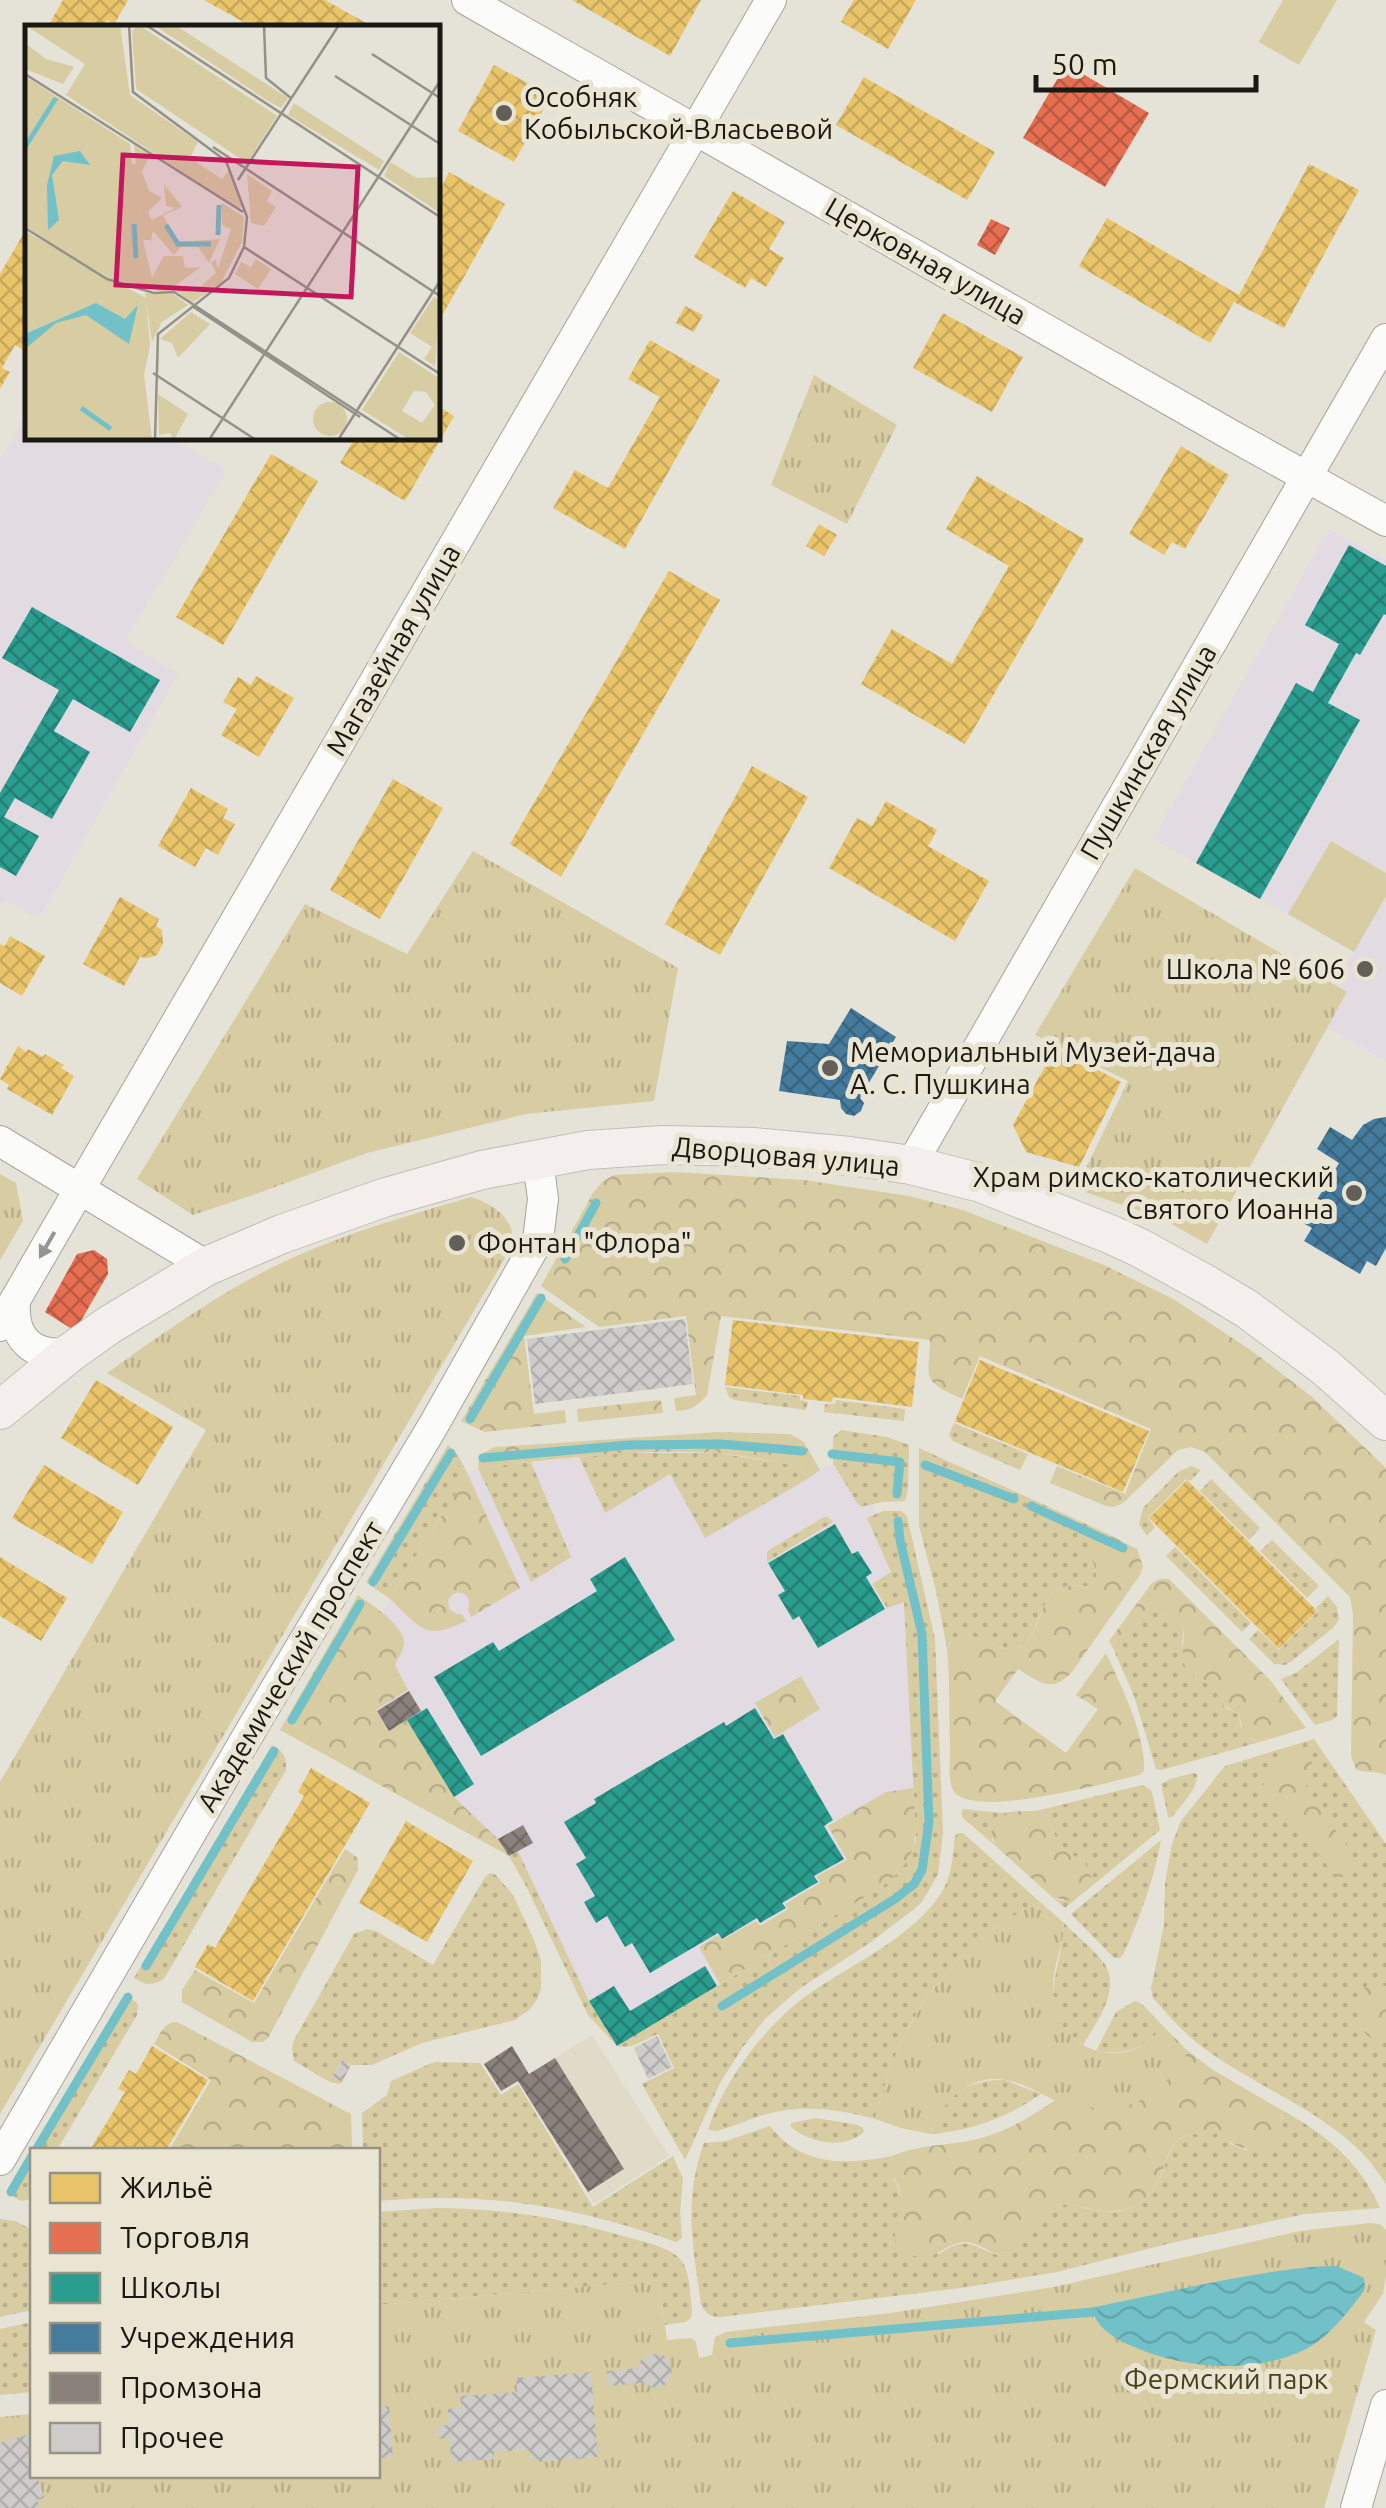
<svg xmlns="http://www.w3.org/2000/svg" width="1386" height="2508" font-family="Ubuntu,sans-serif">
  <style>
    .built { fill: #e0dbc8 }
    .education { fill: #e3dbe2 }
    .grass { fill: url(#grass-dots) }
    .forest { fill: url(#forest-crowns) }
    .park { fill: url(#park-tufts) }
    .pitch { fill: #d8cca3 }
    .water { fill: url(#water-waves) }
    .homes { fill: url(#homes-cross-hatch) }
    .shops { fill: url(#shops-cross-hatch) }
    .schools { fill: url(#schools-cross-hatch) }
    .public { fill: url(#public-cross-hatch) }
    .industry { fill: url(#industry-cross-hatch) }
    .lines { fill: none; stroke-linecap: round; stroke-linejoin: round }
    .stream { stroke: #72c1c8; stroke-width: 9 }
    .building { fill: url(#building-cross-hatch) }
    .minor-casing { stroke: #a6a39c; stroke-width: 32 }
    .major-casing { stroke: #bfbeb8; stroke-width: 40 }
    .minor { stroke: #fbfbf9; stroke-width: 30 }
    .major { stroke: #f4efed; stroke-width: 38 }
    .oneway { fill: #969591 }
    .poi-dot { fill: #615f57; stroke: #eae5d3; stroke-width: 4 }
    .labels { text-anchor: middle; stroke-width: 10; stroke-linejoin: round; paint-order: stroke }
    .poi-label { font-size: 28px; fill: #1a1812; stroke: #eae5d3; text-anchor: start }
    .street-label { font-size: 28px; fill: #1a1812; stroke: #eae5d3 }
    .park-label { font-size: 28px; fill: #493f1c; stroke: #eae5d3 }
    .inset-river { fill: none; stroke: #72c1c8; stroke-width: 5 }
    .inset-road { fill: none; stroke: #949189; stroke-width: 2.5 }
    .view { fill: #c2185b; fill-opacity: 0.15; stroke: #c2185b; stroke-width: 5 }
    .inset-edge { fill: none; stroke: #1a1812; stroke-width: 5 }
  </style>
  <defs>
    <pattern id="grass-dots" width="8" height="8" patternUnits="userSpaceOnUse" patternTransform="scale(2.5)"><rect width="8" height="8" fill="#d8cca3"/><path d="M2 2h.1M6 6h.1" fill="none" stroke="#b9ae8b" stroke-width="1.8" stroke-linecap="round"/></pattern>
    <pattern id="forest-crowns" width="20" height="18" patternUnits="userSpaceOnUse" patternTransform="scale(2.5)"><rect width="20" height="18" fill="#d8cca3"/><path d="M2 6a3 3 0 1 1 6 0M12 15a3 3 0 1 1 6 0" fill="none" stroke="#b9ae8b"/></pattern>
    <pattern id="park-tufts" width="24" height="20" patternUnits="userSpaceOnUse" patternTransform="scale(2.5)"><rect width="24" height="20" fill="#d8cca3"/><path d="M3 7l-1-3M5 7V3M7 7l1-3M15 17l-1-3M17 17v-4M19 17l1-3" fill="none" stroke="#b9ae8b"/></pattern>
    <pattern id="water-waves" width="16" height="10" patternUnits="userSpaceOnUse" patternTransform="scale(2.5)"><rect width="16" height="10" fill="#72c1c8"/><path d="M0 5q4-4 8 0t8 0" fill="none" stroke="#62a5ab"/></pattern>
    <pattern id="homes-cross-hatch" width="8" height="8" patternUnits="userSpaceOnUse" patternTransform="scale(2.5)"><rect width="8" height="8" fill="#e9c46a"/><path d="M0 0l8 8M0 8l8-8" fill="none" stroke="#c7a85b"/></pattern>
    <pattern id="shops-cross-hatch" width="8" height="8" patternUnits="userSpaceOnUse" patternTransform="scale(2.5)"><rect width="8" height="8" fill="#e76f51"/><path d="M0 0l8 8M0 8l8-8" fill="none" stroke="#ba5a42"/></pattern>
    <pattern id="schools-cross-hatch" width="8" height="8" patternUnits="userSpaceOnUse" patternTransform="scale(2.5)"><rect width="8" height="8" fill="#2a9d8f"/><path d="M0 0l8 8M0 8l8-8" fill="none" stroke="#237f73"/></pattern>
    <pattern id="public-cross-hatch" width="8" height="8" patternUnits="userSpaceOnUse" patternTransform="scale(2.5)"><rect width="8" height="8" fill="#457b9d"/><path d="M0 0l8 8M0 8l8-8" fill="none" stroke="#39647f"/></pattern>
    <pattern id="industry-cross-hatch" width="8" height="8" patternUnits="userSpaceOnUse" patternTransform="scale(2.5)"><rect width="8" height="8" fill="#8a817c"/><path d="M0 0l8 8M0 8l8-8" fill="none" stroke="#706964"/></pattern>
    <pattern id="building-cross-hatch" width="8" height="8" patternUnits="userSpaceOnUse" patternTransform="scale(2.5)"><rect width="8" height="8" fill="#ceccc9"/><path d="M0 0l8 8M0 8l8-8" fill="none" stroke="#b0aeac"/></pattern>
  </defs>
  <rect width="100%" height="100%" fill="#e5e2d8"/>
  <path class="built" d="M592,2035L669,2156L594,2204L518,2081Z"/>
  <g class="education">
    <path d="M27,412L28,438H169L227,469L125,641L178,674L39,919L4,900L0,905V462Z"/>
    <path d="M1329,529L1386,561V1061L1327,1027L1347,993L1335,985L1354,952L1153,839Z"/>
    <path d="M623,1453L806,1479L833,1463L847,1467L874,1509L893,1554L904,1601L916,1841L882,1887L617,2046L589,2001L517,1852L509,1856L498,1839L454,1797L407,1721L389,1731L348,1666L468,1475L478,1468Z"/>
  </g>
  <g class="grass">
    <path d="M725,1387L800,1396V1400L808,1402L806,1410L734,1400L729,1397Z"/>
    <path d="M836,1400L905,1409L904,1421L824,1412L825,1404H835Z"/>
    <path d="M954,1423L1028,1454L1020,1470L953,1441L949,1435Z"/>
    <path d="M841,1430L887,1437L909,1445L908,1490L905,1501L882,1502L861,1507L857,1503L833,1463V1437Z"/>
    <path d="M448,1445L459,1457L468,1475L389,1598L366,1582Z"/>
    <path d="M919,1448L1104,1532L1099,1533L1096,1578L1088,1586C1081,1586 1071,1585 1064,1587C1033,1597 1042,1649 1009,1649C993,1649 979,1637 964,1633L949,1643L947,1648L936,1591L919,1526Z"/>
    <path d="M623,1453H717L800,1466L806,1480L705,1538L670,1474L605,1513L579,1457Z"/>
    <path d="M531,1462L571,1557L531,1582L478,1468Z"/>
    <path d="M1191,1466L1201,1470L1190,1481L1186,1479L1148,1518L1155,1527L1147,1536L1139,1524L1143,1508L1178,1472Z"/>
    <path d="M1211,1479L1260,1528L1249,1540L1200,1491Z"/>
    <path d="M883,1511H901L907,1516L935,1639L943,1833L938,1874L922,1902L913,1910L868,1944L799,1989L766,2018L743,2047L720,2083L685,2160L642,2084L674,2068L658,2034C645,2039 631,2050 617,2046L588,2015L526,1886L509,1856L518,1851L589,2001L617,2046L882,1887L916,1841L904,1602L887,1608L872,1584L891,1572L867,1518Z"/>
    <path d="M824,1517H828L833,1522L767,1562V1553L769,1550Z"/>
    <path d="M1272,1540L1319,1586L1307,1598L1260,1551Z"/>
    <path d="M1175,1547L1251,1623L1242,1632L1166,1556Z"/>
    <path d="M1328,1596L1337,1607L1339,1619L1334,1627L1292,1661L1285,1665L1274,1664L1249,1639L1258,1630L1279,1650L1318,1611L1316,1608Z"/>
    <path d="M1152,1607L1179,1622L1184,1627L1182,1642L1185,1666L1195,1677L1213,1685L1225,1707L1239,1715C1240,1729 1244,1739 1260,1742L1161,1770L1156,1769L1134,1696L1112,1646C1130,1640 1137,1624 1146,1608Z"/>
    <path d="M1339,1639L1337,1716L1332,1720L1315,1725L1281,1679L1296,1673Z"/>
    <path d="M1314,1739L1386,1844V2184C1377,2171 1369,2159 1357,2148C1314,2107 1256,2086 1208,2051C1187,2037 1169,2016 1153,1998L1151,1989L1164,1925L1165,1883L1172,1844L1181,1821L1225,1766Z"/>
    <path d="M272,1745C283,1751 287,1757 286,1770L164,1979C153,1986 145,1985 134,1978Z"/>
    <path d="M1193,1773L1197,1774C1198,1789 1181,1805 1172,1817H1168L1161,1784L1170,1779Z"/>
    <path d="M1142,1785L1151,1790L1153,1796L1160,1830L1065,1908L1052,1897L1063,1901L1085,1863L1059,1846L1047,1816L1040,1810Z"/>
    <path d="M963,1809L1004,1813L994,1820L992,1840L998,1848L963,1818L961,1813Z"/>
    <path d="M958,1833H963L1040,1902C980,1929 927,1985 900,2045C889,2068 882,2094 875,2119C839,2109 799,2104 763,2115C747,2120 732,2127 717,2131L708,2130C723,2082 765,2026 806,1996C848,1966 919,1935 944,1888C952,1873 953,1854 955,1836Z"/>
    <path d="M1161,1840C1154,1880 1140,1917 1124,1953L1120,1958H1114L1071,1914Z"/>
    <path d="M490,1873L496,1875L513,1895L534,1940L541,1961V1989L537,2000L529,2010L515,2020L422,2043L372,2065H351L342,2060L333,2076L342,2082L339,2084L330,2082L294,2061L292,2048L294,2040L354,1934L367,1929L376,1931L433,1965L485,1877Z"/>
    <path d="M1064,1923C1077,1936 1093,1949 1104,1963C1122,1989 1096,2023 1083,2045C1031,2013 1063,1969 1064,1923Z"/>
    <path d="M125,1993L138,2004L137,2015L57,2150H32V2193L28,2200L21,2201L6,2192Z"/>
    <path d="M1135,2001L1142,2004L1163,2026C1145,2050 1125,2055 1096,2051L1116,2012Z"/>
    <path d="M434,2062L480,2063L501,2095L518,2084L593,2207L673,2156L683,2179L680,2213L682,2238L676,2242C575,2206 484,2191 378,2201V2150H363L362,2113L387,2095L391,2081Z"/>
    <path d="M1005,2080L1041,2094C1008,2117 971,2131 931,2134C943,2097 965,2079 1005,2080Z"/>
    <path d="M1278,2108C1323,2132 1359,2160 1380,2208L1305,2214L1171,2243L1057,2272L961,2288L721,2317C710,2317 706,2314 701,2304C693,2246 683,2201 704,2143L726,2141L770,2126C802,2167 846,2165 892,2156C886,2182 910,2190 898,2217L939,2254C974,2230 975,2254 1008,2256C1019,2241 1031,2218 1047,2208C1069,2194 1104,2225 1137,2204C1184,2175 1146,2125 1222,2134L1231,2144L1246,2150L1283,2119Z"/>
    <path d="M816,2118L858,2125L863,2128L864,2132C844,2150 810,2143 791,2127V2123Z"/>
    <path d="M436,2208C503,2208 566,2219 630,2238C645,2242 669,2247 680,2259C691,2271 690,2296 692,2312L691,2318L685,2322L665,2325L659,2280L378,2305V2212Z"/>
    <path d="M0,2219L16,2221L32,2230V2310L0,2317Z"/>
    <path d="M32,2322V2392L0,2395V2329Z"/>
  </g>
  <g class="forest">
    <path d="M676,1172L804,1180L909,1196L963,1210L1104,1265L1175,1300L1252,1351L1311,1396L1386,1468V1775C1376,1770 1365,1774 1356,1769L1351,1756L1353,1614L1350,1597L1205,1452L1191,1447L1178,1450L1123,1503L1114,1507L1106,1506L1050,1483L1057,1466L1125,1494L1151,1429L980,1356L962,1399C920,1379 929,1381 930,1340L721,1316L707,1395C697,1407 691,1410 676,1411L674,1398L696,1395L686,1316L599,1327L541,1286L593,1193L602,1182L614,1175Z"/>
    <path d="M537,1293L586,1327L524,1336L534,1414L565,1410L566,1423L485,1432L461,1421Z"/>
    <path d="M661,1400L663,1413L578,1422L577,1409Z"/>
    <path d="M718,1432L790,1434L804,1442L820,1470L806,1480L800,1466C772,1462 744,1455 716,1453C637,1448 556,1459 478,1468L479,1455L495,1447Z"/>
    <path d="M468,1475L520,1588L471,1617L468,1610C474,1595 457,1585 448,1600L449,1609L457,1614H462L466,1621C424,1642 420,1627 389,1598Z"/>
    <path d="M1104,1532L1137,1549L1143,1566L1140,1575L1072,1672C1051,1694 1040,1682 1018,1669L995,1701L1066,1753L1098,1709L1076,1695L1106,1653C1121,1686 1146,1735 1144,1771L1139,1775C1112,1781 964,1823 952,1788C948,1777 950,1761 950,1750C949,1716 950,1682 947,1648C951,1640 956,1637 964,1633C979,1637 993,1649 1009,1649C1043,1649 1033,1597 1064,1587C1071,1585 1081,1587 1088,1586L1096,1578C1097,1558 1075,1543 1104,1532Z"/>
    <path d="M1160,1579H1169L1270,1680L1306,1728L1260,1742L1244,1736L1239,1715L1221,1703L1213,1685C1176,1671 1183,1660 1184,1627C1177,1620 1154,1607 1146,1608C1137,1624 1131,1641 1112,1646L1109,1641L1152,1583Z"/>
    <path d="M358,1595C371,1604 403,1625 404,1642C404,1650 398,1658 395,1665L408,1690L376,1710L389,1731L407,1720L454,1797L498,1839L509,1856L280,1730Z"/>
    <path d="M801,1676L820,1709L775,1737L755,1703Z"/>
    <path d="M1291,1751C1325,1752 1309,1773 1305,1791L1325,1811L1338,1835L1352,1851L1355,1865L1353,1872L1347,1876L1340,1877L1333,1873L1319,1855L1275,1812L1267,1800L1263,1786L1266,1780L1276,1771L1286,1754Z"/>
    <path d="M913,1788C916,1835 923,1855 882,1887L720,1984L699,1947L718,1935L722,1940L756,1921L760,1926L788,1909L785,1904L820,1883L817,1876L847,1860L828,1826L886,1792Z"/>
    <path d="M1040,1810L1047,1816L1059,1846L1085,1863L1093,1880L1089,1888L1071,1901L1052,1897L998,1848C989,1836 988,1817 1005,1813C1016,1810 1029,1812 1040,1810Z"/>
    <path d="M345,1849L358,1858V1870L268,2038L263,2042H252L182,2002V1990L195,1970L254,2003Z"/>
    <path d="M1371,1982L1386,1986V2043C1382,2042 1373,2040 1369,2037C1351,2022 1354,1995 1371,1982Z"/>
    <path d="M177,2022L351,2114L352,2150H169L211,2080L154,2044C160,2034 164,2022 177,2022Z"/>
    <path d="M1188,2051L1213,2070L1278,2108C1298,2147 1248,2164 1221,2134C1146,2125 1183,2175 1137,2204C1104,2224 1068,2194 1047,2208C1030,2219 1022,2242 1008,2256C990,2255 979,2243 967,2242C953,2241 938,2254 926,2259L904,2253L896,2246C896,2245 894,2230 895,2229C896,2216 903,2209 901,2196C899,2179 887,2177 892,2156C915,2146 937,2146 962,2142C997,2137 1027,2120 1055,2100C1113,2120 1157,2104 1188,2051Z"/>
  </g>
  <g class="park">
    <path d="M814,375L897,425L847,524L771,485Z"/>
    <path d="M473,851L678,968L654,1101L526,1114L367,1153L256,1194L193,1215L137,1179L305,904L407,954Z"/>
    <path d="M1135,868L1347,992L1207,1244L1161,1218L1076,1189L1128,1081L1035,1035Z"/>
    <path d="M0,1174L16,1183L23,1221L0,1260Z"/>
    <path d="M471,1197C494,1204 519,1221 511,1248L0,2114V1782L206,1430L107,1373C173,1326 241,1277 318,1247C367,1227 420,1212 471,1197Z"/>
    <path d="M1040,1902L1064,1923C1064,1943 1056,1957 1054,1976C1048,2014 1069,2050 1110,2053C1134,2054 1149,2044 1163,2026L1188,2051C1158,2103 1115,2123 1057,2101C1040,2094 1024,2083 1006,2080C969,2073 941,2102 931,2134L901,2128L875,2119C882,2094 889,2068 900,2045C928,1985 979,1929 1040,1902Z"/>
    <path d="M1369,2223L1380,2224L1386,2230V2274L1383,2294L1364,2322L1376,2330L1324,2508H0V2417L32,2414V2476H378V2305L659,2280L667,2340L691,2338L696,2342L699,2358L712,2355L715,2337L726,2332L891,2313L1054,2287L1300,2231Z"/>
  </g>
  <g class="pitch">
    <path d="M1283,0H1337L1299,65L1259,42Z"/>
    <path d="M1331,841L1386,873V896L1354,952L1288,914Z"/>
  </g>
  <path class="water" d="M1337,2266L1364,2278L1365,2288L1361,2295C1346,2314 1328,2338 1306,2349C1254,2375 1183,2369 1132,2346C1116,2339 1098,2329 1093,2312L1095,2307C1150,2296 1204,2283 1259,2274C1285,2270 1310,2266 1337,2266Z"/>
  <g class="homes">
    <path d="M63,0H128L114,25L107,20L103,28H47Z"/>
    <path d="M204,0H325L375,28H254Z"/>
    <path d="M572,0H701L670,56Z"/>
    <path d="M854,0H916L888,49L841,22Z"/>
    <path d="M494,65L551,96L514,162L458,131Z"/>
    <path d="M864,77L995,152L967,200L836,125Z"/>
    <path d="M1309,164L1359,190L1284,328L1234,302L1210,343L1079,266L1107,218L1239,295Z"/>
    <path d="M449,172L505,204L438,323V194Z"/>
    <path d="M733,191L785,222L769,249L784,258L766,287L751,278L745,288L694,257Z"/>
    <path d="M28,226V343L23,350L15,345L2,368L10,372L0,389V274Z"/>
    <path d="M685,306L703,315L694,332L676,323Z"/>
    <path d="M943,313L1023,357L992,412L913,368Z"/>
    <path d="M650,340L720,380L625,549L553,508L575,470L608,488L660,397L628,379Z"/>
    <path d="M438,406L454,416L405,501L340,463L355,438H438Z"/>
    <path d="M1181,446L1229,475L1185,549L1172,542L1164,555L1129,534Z"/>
    <path d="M271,454L318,481L223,645L176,617Z"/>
    <path d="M977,476L1084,539L965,744L861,684L892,629L952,664L1009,566L946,529Z"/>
    <path d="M819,524L837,535L824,556L806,546Z"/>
    <path d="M669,571L720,600L561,877L510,844Z"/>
    <path d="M256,676L294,698L259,757L221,735L237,709L223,702L238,677L251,685Z"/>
    <path d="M752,766L808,797L720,955L665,924Z"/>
    <path d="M393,779L443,808L380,919L330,890Z"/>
    <path d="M191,788L228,809L223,818L235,824L218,855L206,848L195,867L158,846Z"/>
    <path d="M886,801L937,830L928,846L989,881L955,941L829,868L857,818L872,826Z"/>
    <path d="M120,897L159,919L156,926L162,930L163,944L157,955L148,958L140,957L124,986L83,964Z"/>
    <path d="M10,936L45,956L22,996L0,983V944L5,946Z"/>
    <path d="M18,1046L26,1052L28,1049L43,1057L45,1054L64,1065L61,1068L74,1076L52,1115L7,1089L9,1085L0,1079Z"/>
    <path d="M1055,1048L1121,1082L1079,1167L1026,1152L1013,1125Z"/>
    <path d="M733,1320L919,1342L912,1407L833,1397L832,1402L803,1399V1395L725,1385Z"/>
    <path d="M980,1360L1149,1431L1123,1492L955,1421Z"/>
    <path d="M96,1380L173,1427L138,1485L61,1438Z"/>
    <path d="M44,1465L123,1512L92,1564L12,1518Z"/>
    <path d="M1187,1480L1317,1611L1279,1649L1149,1518Z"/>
    <path d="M0,1557L67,1598L41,1641L0,1616Z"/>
    <path d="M311,1768L370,1803L253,2001L195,1967L208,1944L215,1948L304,1796L298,1792Z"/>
    <path d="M406,1821L473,1861L427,1942L359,1903Z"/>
    <path d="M152,2046L208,2080L166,2150H90L125,2092L118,2089L129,2070L136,2074Z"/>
  </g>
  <g class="shops">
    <path d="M1066,64L1149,113L1105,187L1023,138Z"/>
    <path d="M991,219L1010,228L995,255L977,245Z"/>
    <path d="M94,1250L107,1259L108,1274L75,1331L45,1312L77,1254Z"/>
  </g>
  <g class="schools">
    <path d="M1349,545L1386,566V615L1384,614L1360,655L1356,653L1328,703L1360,720L1260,899L1196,863L1296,683L1313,692L1339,644L1305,625Z"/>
    <path d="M32,607L160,680L130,732L73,699L54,731L90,752L52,819L15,798L4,817L39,836L16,876L0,867V793L59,690L2,658Z"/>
    <path d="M835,1524L852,1554L858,1551L872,1573L866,1577L885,1609L818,1648L799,1616L793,1620L778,1595L785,1591L768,1563Z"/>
    <path d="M625,1557L675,1640L481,1756L434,1677L493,1642L499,1651L597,1591L590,1579Z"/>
    <path d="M427,1708L474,1784L454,1797L407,1720Z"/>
    <path d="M755,1708L774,1739L783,1734L833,1820L824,1826L844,1859L814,1876L818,1882L782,1903L786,1908L760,1923L757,1918L722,1939L718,1933L650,1973L632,1943L625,1947L607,1916L596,1923L584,1902L595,1896L576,1864L586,1858L564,1822L596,1803L594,1799L724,1722L726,1726Z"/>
    <path d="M705,1966L717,1986L617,2046L589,2001L614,1986L630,2011Z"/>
  </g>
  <g class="public">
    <path d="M851,1008L896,1037L860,1098L864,1103L861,1111L854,1116L846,1114L841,1108L840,1100L779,1091L787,1041L829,1044Z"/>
    <path d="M1386,1117V1248L1376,1266L1367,1261L1360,1274L1304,1241L1312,1228L1303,1223L1339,1163L1317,1149L1330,1127L1352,1140L1363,1125L1374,1119Z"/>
  </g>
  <g class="industry">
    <path d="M409,1691L421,1711L389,1731L377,1711Z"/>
    <path d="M523,1825L533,1843L509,1856L498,1839Z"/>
    <path d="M512,2046L529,2074L555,2058L624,2169L588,2192L518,2081L501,2091L484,2064Z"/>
  </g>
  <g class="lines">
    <g class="stream">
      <path d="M565,1259L596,1203"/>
      <path d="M470,1419L541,1298"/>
      <path d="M832,1454L900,1462L897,1494"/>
      <path d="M483,1458L628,1445L721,1444L802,1451"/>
      <path d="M925,1465L1014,1499"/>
      <path d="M1031,1506L1123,1548"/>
      <path d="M373,1582L451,1453"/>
      <path d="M292,1720L360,1604"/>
      <path d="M146,1966L274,1751"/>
      <path d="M722,2006L895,1899L914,1884L922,1870L929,1822L922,1634L900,1540L898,1521"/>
      <path d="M36,2150L128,1997"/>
      <path d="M11,2192L32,2156"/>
      <path d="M730,2343L1093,2312"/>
    </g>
  </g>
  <g class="building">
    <path d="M685,1319L693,1384L535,1404L527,1339Z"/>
    <path d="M657,2036L672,2067L648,2079L634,2048Z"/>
    <path d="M342,2060L351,2065L342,2082L333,2077Z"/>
    <path d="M651,2354L663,2355L670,2361L672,2375L665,2385L654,2388L644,2383L608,2386L607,2371L638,2368L641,2360Z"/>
    <path d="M591,2372L598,2457L539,2462V2459L530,2460L529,2450L494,2452V2459L451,2462L450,2438L439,2439L438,2426L449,2425L448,2409L461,2408L460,2396L517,2392L516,2378Z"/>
    <path d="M389,2406L393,2457L378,2458V2407Z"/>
    <path d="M32,2433V2476H37L44,2498L37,2500L40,2508H0V2443Z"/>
  </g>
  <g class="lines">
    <g class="minor-casing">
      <g id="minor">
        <path d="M467,0L1231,435L1386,521"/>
        <path d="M0,1141L207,1266"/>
        <path d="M911,1165L1386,339"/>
        <path d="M15,1301C12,1339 33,1359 71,1352"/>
        <path d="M0,1326L771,0"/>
        <path d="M0,2160L254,1725L433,1426L538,1240L543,1199L538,1160"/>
        <path d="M1356,2508L1386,2405"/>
      </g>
    </g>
    <g class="major-casing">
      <path id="major" d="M0,1410L71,1352L109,1325L207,1266L282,1234L383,1198L482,1170L588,1150L663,1145L753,1147L850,1156L911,1165L981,1183L1112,1235L1140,1248L1207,1285L1247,1309L1325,1367L1386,1421"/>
    </g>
    <use href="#minor" class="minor"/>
    <use href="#major" class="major"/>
  </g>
  <defs><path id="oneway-solid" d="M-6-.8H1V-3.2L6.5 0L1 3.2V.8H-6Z" transform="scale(2.5)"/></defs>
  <use class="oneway" href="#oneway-solid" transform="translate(47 1245) rotate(120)"/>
  <g class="poi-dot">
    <circle cx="504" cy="113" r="10"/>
    <circle cx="1365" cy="969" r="10"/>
    <circle cx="830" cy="1068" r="10"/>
    <circle cx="1354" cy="1193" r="10"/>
    <circle cx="457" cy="1243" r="10"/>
  </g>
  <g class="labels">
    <g class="poi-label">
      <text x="524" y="107">Особняк<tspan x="524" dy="32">Кобыльской-Власьевой</tspan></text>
      <text x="1345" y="979" text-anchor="end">Школа № 606</text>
      <text x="850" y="1062">Мемориальный Музей-дача<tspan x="850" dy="32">А. С. Пушкина</tspan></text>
      <text x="1334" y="1187" text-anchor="end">Храм римско-католический<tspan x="1334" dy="32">Святого Иоанна</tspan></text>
      <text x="477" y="1253">Фонтан "Флора"</text>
    </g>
    <g class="street-label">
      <text transform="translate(926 261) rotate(30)" y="10">Церковная улица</text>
      <text transform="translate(393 650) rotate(-60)" y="10">Магазейная улица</text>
      <text transform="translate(1148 752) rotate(-60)" y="10">Пушкинская улица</text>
      <text transform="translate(786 1156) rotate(5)" y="10">Дворцовая улица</text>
      <text transform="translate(290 1666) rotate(-59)" y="10">Академический проспект</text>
    </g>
    <g class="park-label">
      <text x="1226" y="2389">Фермский парк</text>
    </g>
  </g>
  <g transform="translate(25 25)">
    <rect width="415" height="415" fill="#e5e2d8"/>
    <path d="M109,119L125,130L117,147L124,166L137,173L123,187L127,195L150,183L141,181L139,159L157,182L138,190L153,217L195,214L184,238L173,222H156L149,230L128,206L126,215H118L127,252L139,231H158L160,243L176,242L140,268L87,254L48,231L50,198L116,192Z" fill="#d8cca3"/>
    <path d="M0,18L21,34L49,42L38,59L0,44ZM197,178L219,192L217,217L196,258L167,278L152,266L176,261L191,248L186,238L190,234L193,243L206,204L197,200ZM120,268L148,269L163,280L137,297L127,317Z" fill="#d8cca3"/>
    <path d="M0,0H95L105,70L173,117L165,133L197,154L204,145L218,180L213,184L41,70L60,39ZM114,0L252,91L222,138L111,64L107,6ZM129,0H150L263,73L256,83L243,76ZM0,51L105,119L107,139H114L116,193L108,197L117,261L70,246L0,201ZM269,78L359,136L354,145L263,90ZM365,137L392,153L415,152V188L359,151ZM222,149L247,166L242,176L251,182L239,201L226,198ZM0,206L121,273L125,321L119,350L127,415H0ZM231,234L246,244L233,264L210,249L216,237L226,242ZM409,272L415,276L410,341L399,334L407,322L385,308ZM166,287L185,299L153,333L147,318L135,314ZM374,327L415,354V415H385L337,385ZM389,366L401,367L410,380L397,398L377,386ZM133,369L163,389L149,415L145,408L134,410ZM288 394a17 17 0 1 1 34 0a17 17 0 1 1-34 0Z" fill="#d8cca3" fill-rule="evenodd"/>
    <path d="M55,126L65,140L38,136L27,150L34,195L23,205L22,160L29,131ZM71,278L100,294L113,280L104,319L61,290L31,298L0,324V309Z" fill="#72c1c8"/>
    <path class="inset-river" d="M0,122L31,73M109,199L111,233M141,200L153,219H186M193,210L194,180M56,383L86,404"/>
    <path class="inset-road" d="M104,0L108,67L201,136L222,192L219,222L204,253L133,309L130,415M121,0L415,192M239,0L241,53L267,74M347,29L415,73M0,49L218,187M310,51L415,119M188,122L415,271M213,155L314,0M0,203L82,254L129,268L149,267L376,415M219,222L415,349M167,281L335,392M128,348L231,415M184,415L415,56M313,415L415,256"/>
    <path class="view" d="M98,130L333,142L326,272L91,260Z"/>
    <rect width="415" height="415" class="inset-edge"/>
  </g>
  <rect x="30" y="2148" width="350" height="330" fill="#eae5d3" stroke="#979386" stroke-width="2.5"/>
  <rect x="50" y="2173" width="50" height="30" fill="#e9c46a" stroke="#979386" stroke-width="2.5"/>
  <text x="120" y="2198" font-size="30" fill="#1a1812">Жильё</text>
  <rect x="50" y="2223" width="50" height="30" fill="#e76f51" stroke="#979386" stroke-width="2.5"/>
  <text x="120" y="2248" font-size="30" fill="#1a1812">Торговля</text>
  <rect x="50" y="2273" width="50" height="30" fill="#2a9d8f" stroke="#979386" stroke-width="2.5"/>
  <text x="120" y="2298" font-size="30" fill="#1a1812">Школы</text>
  <rect x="50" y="2323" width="50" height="30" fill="#457b9d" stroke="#979386" stroke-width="2.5"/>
  <text x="120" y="2348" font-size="30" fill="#1a1812">Учреждения</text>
  <rect x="50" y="2373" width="50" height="30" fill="#8a817c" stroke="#979386" stroke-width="2.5"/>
  <text x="120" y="2398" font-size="30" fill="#1a1812">Промзона</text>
  <rect x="50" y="2423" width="50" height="30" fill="#ceccc9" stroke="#979386" stroke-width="2.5"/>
  <text x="120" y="2448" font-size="30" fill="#1a1812">Прочее</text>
  <path d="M1036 75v15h220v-15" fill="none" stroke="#1a1812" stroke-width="5"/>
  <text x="1051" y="75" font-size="30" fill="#1a1812" stroke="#eae5d3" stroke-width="8" paint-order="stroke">50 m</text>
</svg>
